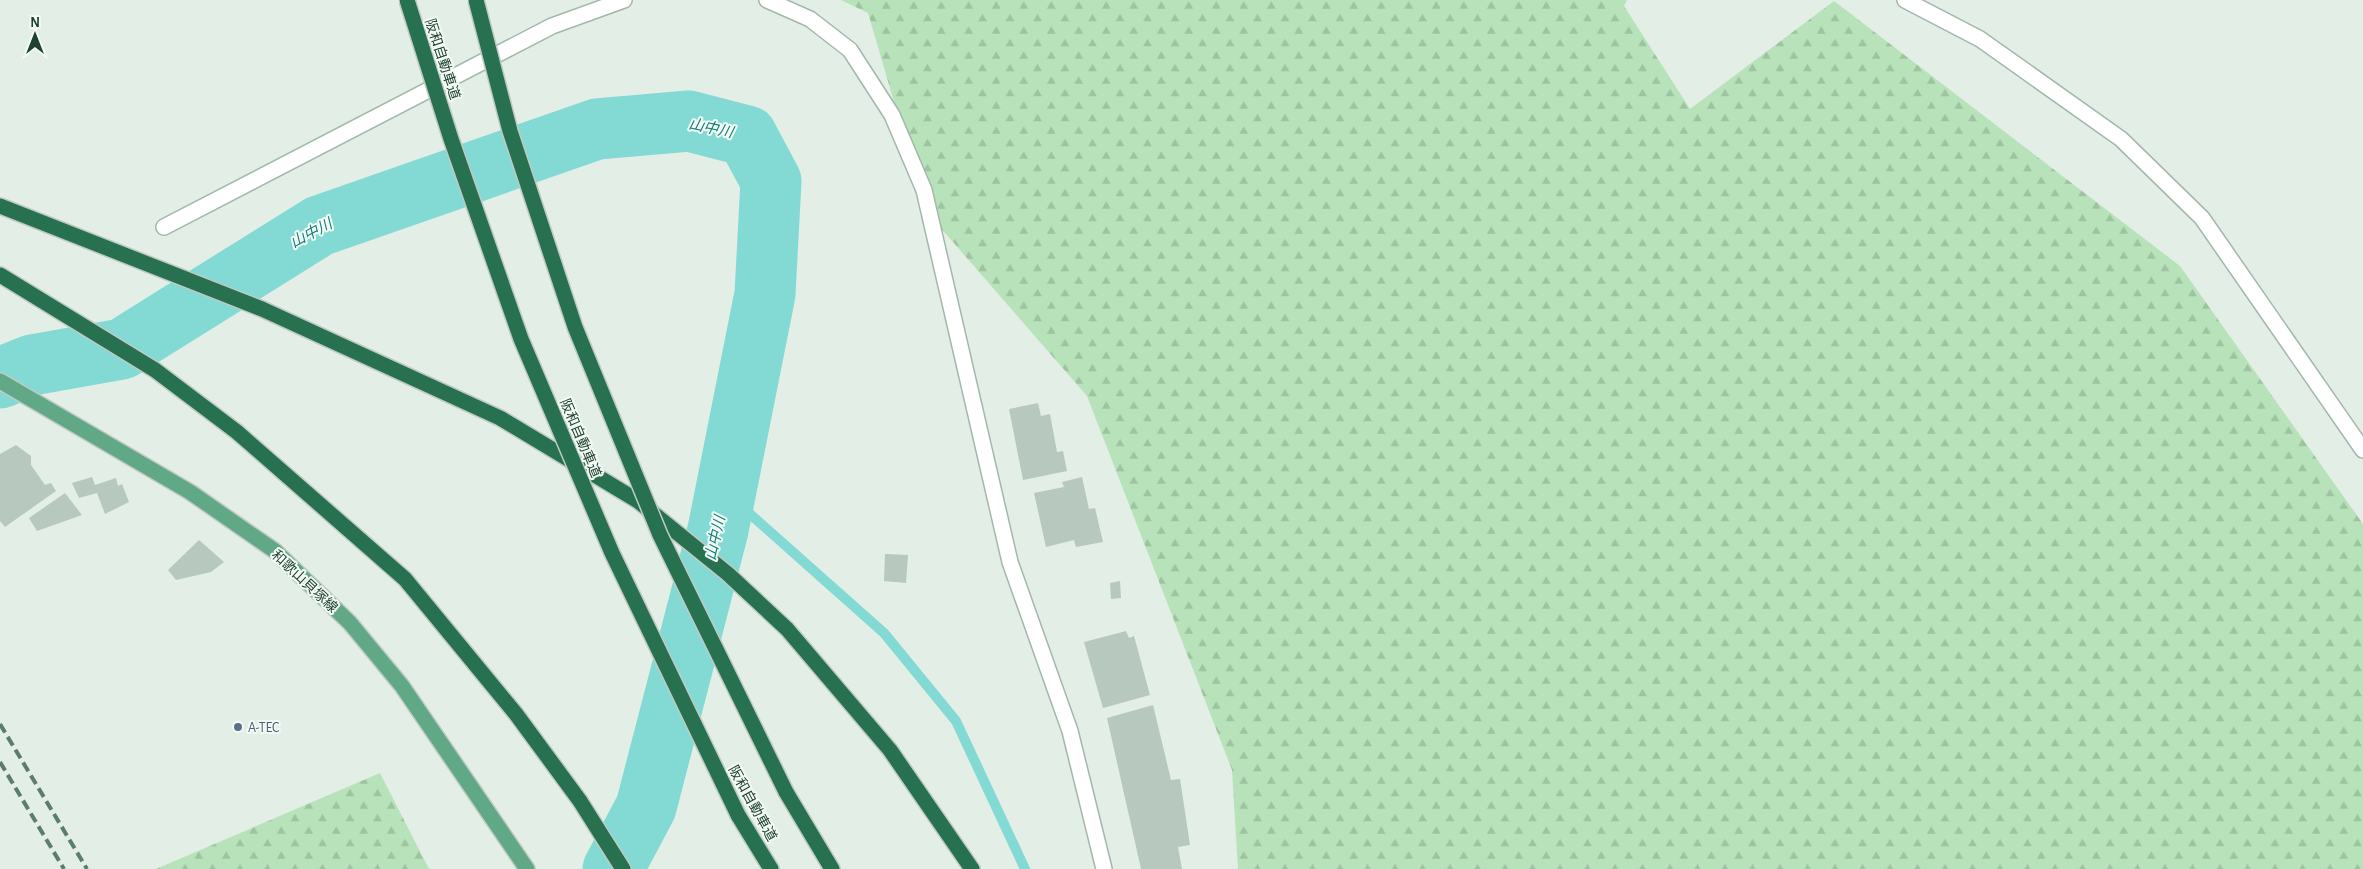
<svg xmlns="http://www.w3.org/2000/svg" width="2363" height="869" font-family="'Alegreya Sans','Noto Sans JP',sans-serif">
  <style>
    .forest { fill: url(#forest-firs) }
    .lines { fill: none; stroke-linecap: round; stroke-linejoin: round }
    .stream { stroke: #83dad4; stroke-width: 10 }
    .river { stroke: #83dad4; stroke-width: 61 }
    .building { fill: #b7c9be }
    .street-casing { stroke: #a4b7ac; stroke-width: 18 }
    .primary-casing { stroke: #c0cac5; stroke-width: 18 }
    .highway-casing { stroke: #c0cac5; stroke-width: 18 }
    .street { stroke: #fff; stroke-width: 15 }
    .primary { stroke: #61a986; stroke-width: 15 }
    .highway { stroke: #277151; stroke-width: 15 }
    .rail { stroke: #5a7d6c; stroke-width: 4; stroke-dasharray: 10 5; stroke-linecap: butt }
    .highway-bridge-casing { stroke: #c0cac5; stroke-width: 18; stroke-linecap: butt }
    .highway-bridge { stroke: #277151; stroke-width: 15 }
    .service-dot { fill: #5c6f8a; stroke: #f3faf5; stroke-width: 2 }
    .labels { text-anchor: middle; stroke-width: 4; stroke-linejoin: round; paint-order: stroke }
    .street-label { font-size: 14px; fill: #1f4131; stroke: #f3faf5 }
    .service-label { font-size: 14px; fill: #4e5e75; stroke: #f3faf5; text-anchor: start }
    .water-label { font-size: 15px; font-style: italic; fill: #117f7a; stroke: #f3faf5 }
  </style>
  <defs>
    <pattern id="forest-firs" width="22" height="20" patternUnits="userSpaceOnUse" patternTransform="scale(1.25)"><rect width="22" height="20" fill="#b8e2ba"/><path d="M5 1l3.5 6h-7zM16 11l3.5 6h-7z" fill="#9ec3a0"/></pattern>
  </defs>
  <rect width="100%" height="100%" fill="#e2eee6"/>
  <g class="forest">
    <path d="M841,0H1627L1624,6L1690,109L1834,1L2180,266L2363,524V869H1238L1232,770L1087,396L926,211L868,13Z"/>
    <path d="M380,773L429,869H156Z"/>
  </g>
  <g class="lines">
    <path class="stream" d="M725,497L750,514L884,633L956,721L1025,869"/>
    <path class="river" d="M0,378L32,365L122,349L319,226L597,129L689,121L747,136L771,181L765,294L718,530L646,807L613,869"/>
  </g>
  <g class="building">
    <path d="M1038,403L1041,416L1050,414L1057,452L1063,451L1067,471L1023,480L1009,409Z"/>
    <path d="M16,445L31,456V465L45,485L51,483L56,491L5,527L0,521V454Z"/>
    <path d="M92,477L95,485L116,478L118,486L122,484L129,502L105,514L97,493L79,498L72,483Z"/>
    <path d="M1082,477L1089,509L1095,508L1103,542L1076,547L1074,540L1046,547L1034,493L1064,487L1062,482Z"/>
    <path d="M65,493L82,515L37,531L29,518Z"/>
    <path d="M199,540L224,562L211,572L176,580L168,570Z"/>
    <path d="M885,554L908,555L906,583L884,581Z"/>
    <path d="M1120,581L1121,598L1111,599L1110,583Z"/>
    <path d="M1126,631L1129,638L1134,636L1150,695L1103,708L1084,642Z"/>
    <path d="M1153,705L1171,780L1180,779L1190,845L1178,847L1182,869H1141L1107,718Z"/>
  </g>
  <g class="lines">
    <g class="street-casing">
      <g id="street">
        <path d="M767,0L810,19L850,50L892,115L924,190L1010,562L1070,731L1104,869"/>
        <path d="M1905,0L1980,39L2121,139L2202,218L2363,450"/>
        <path d="M164,227L552,26L624,0"/>
      </g>
    </g>
    <g class="primary-casing">
      <path id="primary" d="M0,381L190,492L275,551L350,623L402,686L527,869"/>
    </g>
    <g class="highway-casing">
      <g id="highway">
        <path d="M0,206L262,309L500,418L638,501L728,574L787,629L890,750L972,869"/>
        <path d="M0,275L155,370L237,432L405,579L516,714L580,801L623,869"/>
        <path d="M786,792L832,869"/>
        <path d="M738,815L771,869"/>
      </g>
    </g>
    <use href="#street" class="street"/>
    <use href="#primary" class="primary"/>
    <use href="#highway" class="highway"/>
    <g class="rail">
      <path d="M0,724L87,869"/>
      <path d="M0,762L64,869"/>
    </g>
    <g class="highway-bridge-casing">
      <g id="highway-bridge">
        <path d="M407,0L451,139L521,339L612,553L738,815"/>
        <path d="M476,0L510,131L575,327L660,535L786,792"/>
      </g>
    </g>
    <use href="#highway-bridge" class="highway-bridge"/>
  </g>
  <circle class="service-dot" cx="238" cy="727" r="5"/>
  <g class="labels">
    <g class="street-label">
      <text transform="translate(443 59) rotate(72)" y="5">阪和自動車道</text>
      <text transform="translate(581 438) rotate(67)" y="5">阪和自動車道</text>
      <text transform="translate(305 581) rotate(43)" y="5">和歌山貝塚線</text>
      <text transform="translate(753 803) rotate(61)" y="5">阪和自動車道</text>
    </g>
    <g class="service-label">
      <text x="248" y="732">A-TEC</text>
    </g>
    <g class="water-label">
      <text transform="translate(711 128) rotate(12)" y="5">山中川</text>
      <text transform="translate(311 233) rotate(-28)" y="5">山中川</text>
      <text transform="translate(715 538) rotate(-77)" y="5">山中川</text>
    </g>
  </g>
  <g transform="translate(35 35)" stroke="#f3faf5" stroke-width="4" paint-order="stroke">
  <path d="M0-4L9 19L0 12L-9 19Z" fill="#1f4131"/>
  <text y="-8" font-size="14" font-weight="bold" text-anchor="middle" fill="#1f4131">N</text>
  </g>
</svg>
